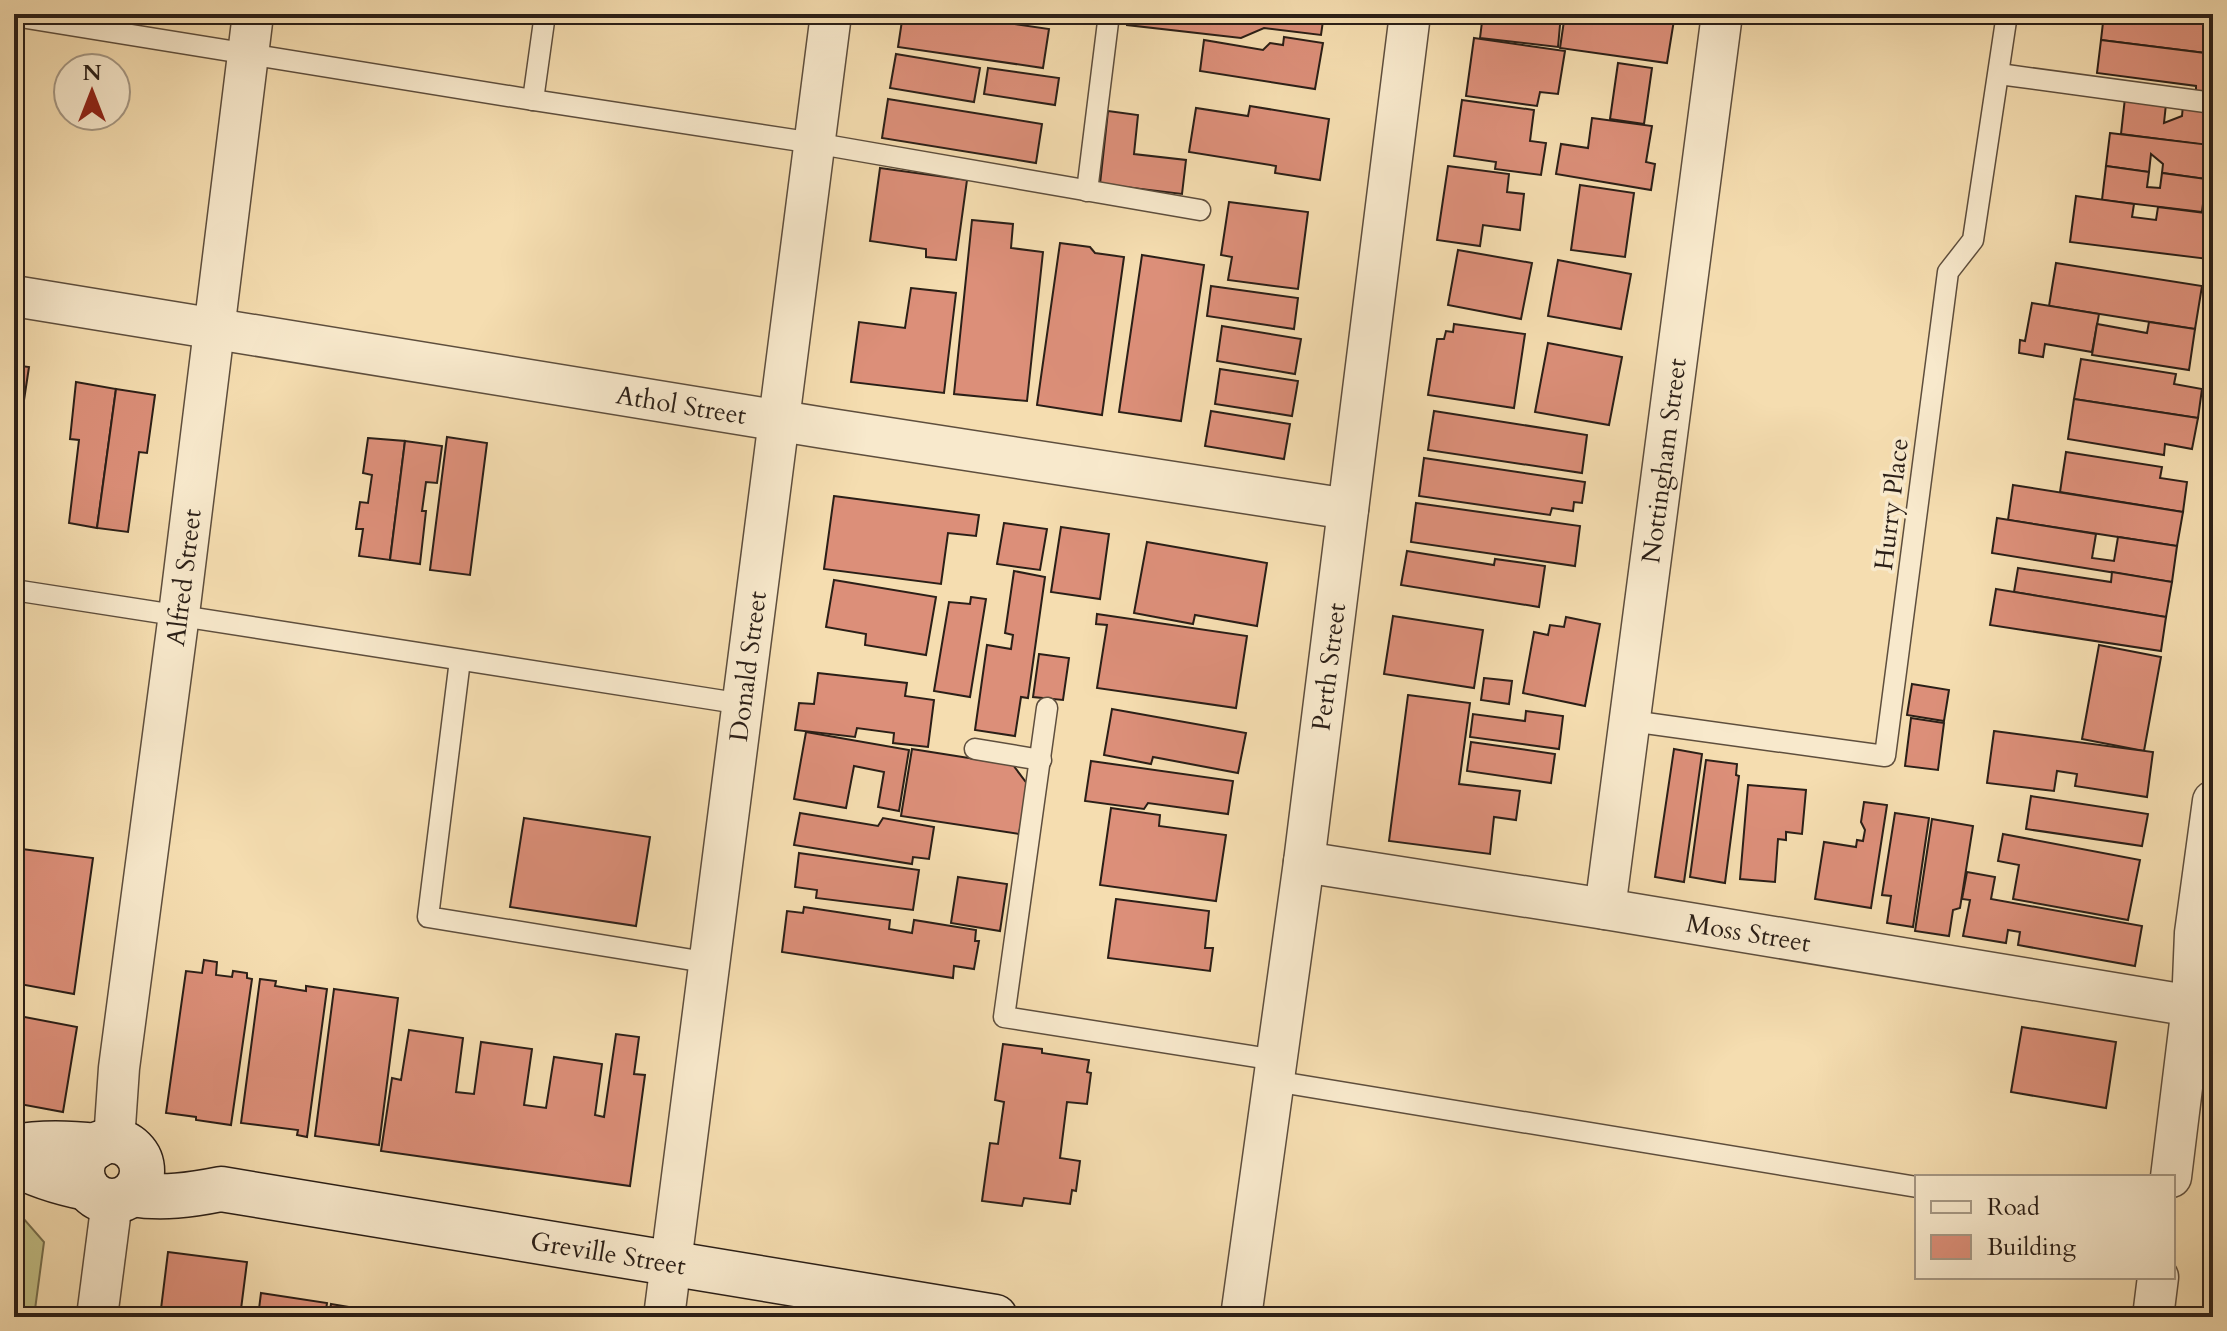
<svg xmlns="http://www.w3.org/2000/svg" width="2227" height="1331" font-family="Cardo,serif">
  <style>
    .green { fill: #c2bf86; stroke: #766f4e; stroke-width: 2 }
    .building { fill: #dc8f79; stroke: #2b1f17; stroke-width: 2 }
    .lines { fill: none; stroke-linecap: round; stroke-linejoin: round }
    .lane-casing { stroke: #5e4e3d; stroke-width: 23 }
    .street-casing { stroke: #5e4e3d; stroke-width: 43 }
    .secondary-casing { stroke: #2b1f17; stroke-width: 47 }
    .lane { stroke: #f8e9cc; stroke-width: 20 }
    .street { stroke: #f8e9cc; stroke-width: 40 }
    .secondary { stroke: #f8e9cc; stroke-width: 44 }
    .labels { text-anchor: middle; stroke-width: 7; stroke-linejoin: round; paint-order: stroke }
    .street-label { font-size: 26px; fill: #2b1f17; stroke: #f8e9cc }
  </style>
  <rect width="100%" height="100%" fill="#f5ddb0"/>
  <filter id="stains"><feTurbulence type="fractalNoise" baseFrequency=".0025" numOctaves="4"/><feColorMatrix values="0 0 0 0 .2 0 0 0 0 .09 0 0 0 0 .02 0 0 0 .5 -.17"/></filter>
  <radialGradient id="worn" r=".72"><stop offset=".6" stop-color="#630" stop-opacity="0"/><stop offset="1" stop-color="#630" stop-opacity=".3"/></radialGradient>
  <path class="green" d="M14,1210L17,1211L44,1242L34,1317H14Z"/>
  <g class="building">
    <path d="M903,14H944L1049,29L1043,68L898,47Z"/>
    <path d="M1128,14H1324L1321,35L1264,28L1241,38L1127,25Z"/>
    <path d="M1483,14H1561L1558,47L1480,38Z"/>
    <path d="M1565,14L1629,21L1630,14H1675L1667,63L1560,48Z"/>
    <path d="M2104,14H2213V54L2101,40Z"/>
    <path d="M1284,37L1323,43L1315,89L1200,71L1204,40L1263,50L1270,43L1283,45Z"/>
    <path d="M1474,38L1565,51L1558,94L1540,92L1537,106L1466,96Z"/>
    <path d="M2101,40L2213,54V93L2196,91V86L2097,73Z"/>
    <path d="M896,54L980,68L974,102L890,88Z"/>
    <path d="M1618,63L1652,68L1644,124L1610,119Z"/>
    <path d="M988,68L1059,78L1055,105L984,94Z"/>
    <path d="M2125,98L2166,104L2164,123L2182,116L2183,105L2213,109V146L2121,134Z"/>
    <path d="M888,99L1042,124L1036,163L882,138Z"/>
    <path d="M1462,100L1534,110L1530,141L1546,143L1541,175L1495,169L1496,162L1454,156Z"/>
    <path d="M1250,106L1329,119L1320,180L1275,173L1276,166L1189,152L1196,108L1248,116Z"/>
    <path d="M1108,111L1138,115L1134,154L1186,160L1182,194L1100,184Z"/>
    <path d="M1592,118L1652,126L1646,162L1655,164L1651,190L1556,174L1561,144L1588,148Z"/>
    <path d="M2110,133L2210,145L2206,179L2162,173L2163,164L2151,154L2149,172L2106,166Z"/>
    <path d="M1448,166L1509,174L1507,192L1524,194L1520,230L1483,225L1480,246L1437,240Z"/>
    <path d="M2106,166L2149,172L2147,187L2160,188L2162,173L2206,179L2202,212L2102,200Z"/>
    <path d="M880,168L967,180L956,260L926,257V249L870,241Z"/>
    <path d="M1580,185L1634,193L1625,257L1571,250Z"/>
    <path d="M2076,196L2134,204L2132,217L2156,220L2158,207L2213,214L2208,259L2070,242Z"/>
    <path d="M1229,202L1308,212L1298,289L1228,280L1232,257L1221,255Z"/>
    <path d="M972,220L1013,224L1011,248L1043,252L1027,401L954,394Z"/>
    <path d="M1060,243L1090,247L1095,253L1124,257L1102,415L1037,405Z"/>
    <path d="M1458,250L1532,263L1521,319L1448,305Z"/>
    <path d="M1142,255L1204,265L1181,421L1119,412Z"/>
    <path d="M1558,260L1631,274L1621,329L1548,316Z"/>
    <path d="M2056,263L2202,286L2195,329L2049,306Z"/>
    <path d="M1211,286L1298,298L1294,329L1207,316Z"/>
    <path d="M911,288L956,293L944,393L851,382L859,322L905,328Z"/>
    <path d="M2032,303L2099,314L2092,352L2045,344L2043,357L2019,353L2020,340L2025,341Z"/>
    <path d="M2149,322L2195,329L2189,370L2092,355L2097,324L2147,333Z"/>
    <path d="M1454,324L1525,334L1514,408L1428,395L1437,339H1444L1446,331L1453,332Z"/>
    <path d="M1222,326L1301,339L1295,374L1217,361Z"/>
    <path d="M1548,343L1622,357L1609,425L1535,412Z"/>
    <path d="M2081,359L2176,374L2174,384L2202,389L2198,418L2074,399Z"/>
    <path d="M14,365L29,367L21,420L14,418Z"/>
    <path d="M1220,369L1298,381L1292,416L1215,404Z"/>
    <path d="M76,382L116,389L97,528L69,523L79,440L70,439Z"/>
    <path d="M116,389L155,395L147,453L139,452L128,532L97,528Z"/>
    <path d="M2074,399L2198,418L2192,449L2165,444L2164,455L2068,439Z"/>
    <path d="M1211,411L1290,424L1284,459L1205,446Z"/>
    <path d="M1434,411L1587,435L1582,473L1428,450Z"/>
    <path d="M447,437L487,443L470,575L430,570Z"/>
    <path d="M368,438L405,441L390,560L359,556L363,529H356L360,502L368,503L372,475L363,473Z"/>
    <path d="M405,441L442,446L437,483L426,482L422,511H426L420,564L390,560Z"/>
    <path d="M2066,452L2162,467L2160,478L2187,482L2183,512L2060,492Z"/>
    <path d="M1424,458L1585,482L1582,503L1574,502L1573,511L1552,508L1550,515L1419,496Z"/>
    <path d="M2013,485L2183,512L2177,546L2008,520Z"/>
    <path d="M834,496L979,515L976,536L948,533L941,584L824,569Z"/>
    <path d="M1416,503L1580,526L1575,566L1411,542Z"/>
    <path d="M1997,518L2096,534L2092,558L2114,561L2118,537L2177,546L2172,582L1992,553Z"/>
    <path d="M1004,523L1047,529L1040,570L997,564Z"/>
    <path d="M1061,527L1109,534L1100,599L1051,592Z"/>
    <path d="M1147,542L1267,563L1257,626L1195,615L1193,624L1134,613Z"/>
    <path d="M1407,551L1494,565L1495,559L1545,566L1539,607L1401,585Z"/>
    <path d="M2018,568L2111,582L2112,572L2172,582L2166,617L2014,592Z"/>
    <path d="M1014,571L1045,577L1028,698L1021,697L1015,736L975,730L987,645L1011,649L1013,635L1005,633Z"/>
    <path d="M834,580L936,597L926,655L865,645L866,634L826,627Z"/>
    <path d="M1996,589L2166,617L2161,651L1990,625Z"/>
    <path d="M971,597L986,599L970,697L934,691L949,602L970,604Z"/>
    <path d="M1097,614L1247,636L1236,708L1097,688L1107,625L1096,624Z"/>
    <path d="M1393,616L1483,630L1474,688L1384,674Z"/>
    <path d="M1566,617L1600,624L1585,706L1523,693L1534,632L1548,635L1550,625L1564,627Z"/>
    <path d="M2099,645L2161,657L2144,751L2082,739Z"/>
    <path d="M1039,654L1069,658L1063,700L1033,697Z"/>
    <path d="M818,673L907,683L905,696L934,700L928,747L893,743L894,733L857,728L855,737L795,730L799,703L814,704Z"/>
    <path d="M1484,678L1512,681L1509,704L1481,700Z"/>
    <path d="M1912,684L1949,690L1944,721L1907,715Z"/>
    <path d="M1408,695L1470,703L1459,784L1520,791L1516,820L1494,817L1490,854L1389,841Z"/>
    <path d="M1112,709L1246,733L1238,773L1153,757L1151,764L1104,755Z"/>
    <path d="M1526,711L1563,716L1559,749L1470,737L1473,714L1525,721Z"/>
    <path d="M1911,718L1944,723L1938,770L1905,766Z"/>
    <path d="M1994,731L2153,752L2147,797L2075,786L2077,774L2057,771L2054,791L1987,783Z"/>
    <path d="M806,732L909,750L899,811L878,807L884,772L854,766L846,808L794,799Z"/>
    <path d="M1471,742L1555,754L1551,783L1467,771Z"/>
    <path d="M912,749L1013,765L1028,785L1019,834L901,816Z"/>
    <path d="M1674,749L1702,754L1684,882L1655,877Z"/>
    <path d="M1706,760L1737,764L1736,775L1739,776L1725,883L1690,877Z"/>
    <path d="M1091,761L1233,781L1228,814L1148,803L1144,809L1085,801Z"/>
    <path d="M1748,785L1806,790L1802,834L1786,832V840L1778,839L1775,882L1740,879Z"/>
    <path d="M2031,796L2148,814L2142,846L2026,829Z"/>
    <path d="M1864,802L1887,805L1871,908L1815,899L1824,842L1856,847L1857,840L1863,841L1865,830L1861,822Z"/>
    <path d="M1111,808L1160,815L1159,826L1226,835L1216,901L1100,885Z"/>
    <path d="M800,813L878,826L883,818L934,827L929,859L913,857L912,864L794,845Z"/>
    <path d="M1895,813L1929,818L1913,927L1887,923L1891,896L1882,895Z"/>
    <path d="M524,818L650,837L636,926L510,907Z"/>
    <path d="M1932,819L1973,826L1960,908L1953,910L1949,936L1915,931Z"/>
    <path d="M2003,834L2140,860L2128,920L2013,899L2019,865L1998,861Z"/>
    <path d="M14,848L93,858L74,994L14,983Z"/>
    <path d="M799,853L919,870L913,910L816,898L817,890L795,887Z"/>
    <path d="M1967,872L1995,877L1991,899L2142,926L2135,966L2018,945L2020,932L2008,930L2006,943L1963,936L1970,900L1962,899Z"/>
    <path d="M958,877L1007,884L1000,931L951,923Z"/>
    <path d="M1116,899L1209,911L1205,948H1213L1210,971L1108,958Z"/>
    <path d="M804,907L890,920L889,929L912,933L914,920L976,930L975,941H979L974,969L954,966L953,978L782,952L787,911L803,913Z"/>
    <path d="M204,960L217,962L216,975L232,977L233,971L247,973V978L252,979L231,1125L196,1120V1117L166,1113L186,971L202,973Z"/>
    <path d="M260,979L276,981L275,986L306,991V986L327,989L307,1137L297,1135L298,1130L241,1123Z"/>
    <path d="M334,989L398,998L379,1145L315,1136Z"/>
    <path d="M14,1015L77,1027L63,1112L14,1103Z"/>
    <path d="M2022,1027L2116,1042L2106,1108L2011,1092Z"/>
    <path d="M409,1030L463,1038L456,1092L474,1094L481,1042L532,1049L524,1105L546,1108L554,1057L602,1064L595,1115L604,1117L616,1034L639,1037L634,1074L645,1075L630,1186L381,1151L392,1078L401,1080Z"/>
    <path d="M1003,1044L1042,1049V1053L1089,1060L1087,1072L1091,1073L1087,1104L1067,1102L1060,1158L1080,1161L1076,1191L1072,1190L1070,1204L1024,1198L1022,1206L982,1201L990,1143L998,1144L1004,1102L995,1100Z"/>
    <path d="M168,1252L247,1262L240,1317H160Z"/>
    <path d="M261,1293L327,1303L325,1317H258Z"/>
    <path d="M331,1304L397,1315V1317H329Z"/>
  </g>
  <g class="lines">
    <g class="lane-casing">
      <g id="lane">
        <path d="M14,16L533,100L814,143L1200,210"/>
        <path d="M1999,74L2213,103"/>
        <path d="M533,100L545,14"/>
        <path d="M1087,191L1109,14"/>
        <path d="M14,590C257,626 500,667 743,704"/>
        <path d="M460,660L428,917L711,963"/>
        <path d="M1047,708L1004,1017L1276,1060"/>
        <path d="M1631,721L1885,756L1948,272L1973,240L2007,14"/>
        <path d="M975,749L1041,760"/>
        <path d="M1274,1081L1917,1187"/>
      </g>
    </g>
    <g class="street-casing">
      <g id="street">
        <path id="s1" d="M14,296L824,428L1348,509"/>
        <path id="s2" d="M1304,862L1605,909L2192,1006"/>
        <path id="s3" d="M1605,909L1722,14"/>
        <path id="s4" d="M114,1141L119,1068L179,614L253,14"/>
        <path d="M2171,1177L2192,1006L2195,933L2213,801"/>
        <path d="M97,1317L112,1201"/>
        <path id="s5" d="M664,1317L831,14"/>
        <path id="s6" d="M1241,1317L1304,862L1410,14"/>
        <path d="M2153,1317L2158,1277"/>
      </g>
    </g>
    <g class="secondary-casing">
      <g id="secondary">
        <circle cx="112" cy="1171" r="30"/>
        <path d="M14,1147C41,1142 70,1143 97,1146"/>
        <path d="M14,1163C37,1176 62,1183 87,1188"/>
        <path id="s7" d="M132,1194C162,1199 191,1195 221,1189L995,1317"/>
      </g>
    </g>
    <use href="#lane" class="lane"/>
    <use href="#street" class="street"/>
    <use href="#secondary" class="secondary"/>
  </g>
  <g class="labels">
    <g class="street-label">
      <text dy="9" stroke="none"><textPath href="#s1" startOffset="676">Athol Street</textPath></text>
      <text dy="9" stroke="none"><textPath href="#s3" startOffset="452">Nottingham Street</textPath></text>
      <text transform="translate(1891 504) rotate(-83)" y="9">Hurry Place</text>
      <text dy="9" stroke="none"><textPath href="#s4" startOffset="568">Alfred Street</textPath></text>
      <text dy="9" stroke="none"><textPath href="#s5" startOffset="656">Donald Street</textPath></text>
      <text dy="9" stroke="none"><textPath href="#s6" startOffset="656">Perth Street</textPath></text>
      <text dy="9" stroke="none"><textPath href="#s2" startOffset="450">Moss Street</textPath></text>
      <text dy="9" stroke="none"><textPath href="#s7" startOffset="482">Greville Street</textPath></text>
    </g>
  </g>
  <rect width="2227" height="1331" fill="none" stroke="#f5ddb0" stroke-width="48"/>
  <rect x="16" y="16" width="2195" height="1299" fill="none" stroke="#2b1f17" stroke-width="4"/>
  <rect x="24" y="24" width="2179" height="1283" fill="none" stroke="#2b1f17" stroke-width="2"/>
  <rect x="1915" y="1175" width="260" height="104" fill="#f8e9cc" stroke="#a69884" stroke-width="2"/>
  <rect x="1931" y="1201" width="40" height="12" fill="#f8e9cc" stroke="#a69884" stroke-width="2"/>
  <text x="1987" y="1215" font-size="24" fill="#2b1f17">Road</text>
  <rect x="1931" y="1235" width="40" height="24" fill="#dc8f79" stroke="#a69884" stroke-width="2"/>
  <text x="1987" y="1255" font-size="24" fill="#2b1f17">Building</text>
  <g transform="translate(92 92)"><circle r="38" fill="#f8e9cc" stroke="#a69884" stroke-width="2"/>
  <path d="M0-6L14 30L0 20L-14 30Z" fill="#8f2418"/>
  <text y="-12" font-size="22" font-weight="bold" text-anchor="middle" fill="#2b1f17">N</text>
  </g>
  <rect width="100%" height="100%" filter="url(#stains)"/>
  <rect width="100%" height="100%" fill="url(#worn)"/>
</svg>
